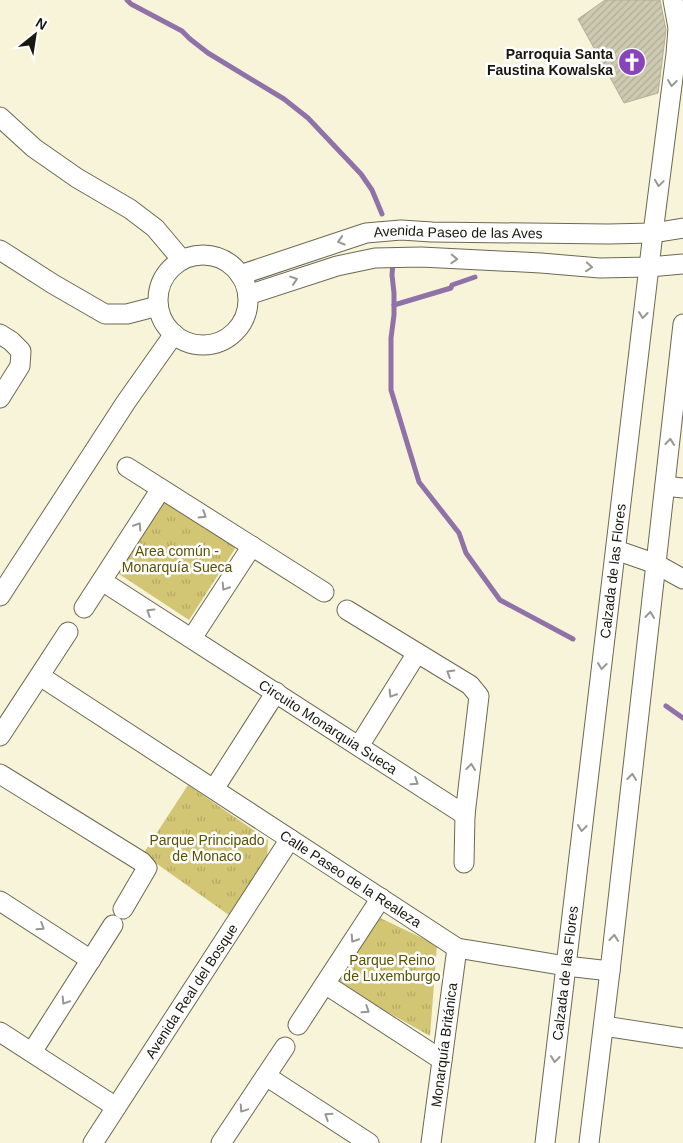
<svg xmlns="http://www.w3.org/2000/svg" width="683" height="1143" font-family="Arial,sans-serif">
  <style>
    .grass { fill: url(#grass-tufts) }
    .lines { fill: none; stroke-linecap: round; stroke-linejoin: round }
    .stream { stroke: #9072a8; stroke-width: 5 }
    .building { fill: url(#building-hatch); stroke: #b4b098 }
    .minor-casing { stroke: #6c6952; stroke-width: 21 }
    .minor { stroke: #fff; stroke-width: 19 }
    .oneway { stroke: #989793 }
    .labels { text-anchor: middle; stroke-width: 5; stroke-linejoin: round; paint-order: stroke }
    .poi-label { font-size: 14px; font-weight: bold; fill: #19180f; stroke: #fff; text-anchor: end }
    .street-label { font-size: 14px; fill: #19180f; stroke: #fff }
    .park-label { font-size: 14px; fill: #5c5100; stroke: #fff }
  </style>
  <defs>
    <pattern id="grass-tufts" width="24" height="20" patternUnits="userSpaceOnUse" patternTransform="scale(1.25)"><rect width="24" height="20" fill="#d2c574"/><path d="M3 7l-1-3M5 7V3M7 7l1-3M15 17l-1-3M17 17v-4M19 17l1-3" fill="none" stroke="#b4a863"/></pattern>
    <pattern id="building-hatch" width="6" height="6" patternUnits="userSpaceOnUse" patternTransform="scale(1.25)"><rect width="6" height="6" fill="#cecab1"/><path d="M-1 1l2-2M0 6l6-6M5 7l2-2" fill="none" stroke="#b0ad97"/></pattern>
  </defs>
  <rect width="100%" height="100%" fill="#f7f4da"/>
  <g class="grass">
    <path d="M165,498L238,544L189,620L116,572Z"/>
    <path d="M188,785L268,840L267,859L233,918L143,854Z"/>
    <path d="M376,916L437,945L430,1036L336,983Z"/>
  </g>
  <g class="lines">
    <g class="stream">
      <path d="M127,0L131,4L182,31L190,39L208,53L284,99L308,118L361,174L372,190L382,214"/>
      <path d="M393,262L392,275L394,293V315L391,338V390L419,482L459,533L466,553L500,600L573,639"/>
      <path d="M394,305L451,288L452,285L475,277"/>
      <path d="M666,706L683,718"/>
    </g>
  </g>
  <path class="building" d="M605,0H660L666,30L658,93L624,103L578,19Z"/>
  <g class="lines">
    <g class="minor-casing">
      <g id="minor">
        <path d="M0,117L34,148L77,178L130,209L155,228L182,260"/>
        <path d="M0,250L53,284L105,314H127L158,306"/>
        <circle cx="203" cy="300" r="45"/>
        <path id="s1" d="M240,275L366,233L401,230L432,232L608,234L653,233L683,228"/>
        <path d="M248,295L337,266L375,258L421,257L541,263L600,268L649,267L683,264"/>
        <path d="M0,334L11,341L21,351L20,366L0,398"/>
        <path d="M127,467L324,592"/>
        <path d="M665,486L683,488"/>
        <path d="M616,550L656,564L683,579"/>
        <path id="s2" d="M102,581L465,815"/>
        <path d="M0,596L126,402L174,334"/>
        <path d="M84,608L161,489"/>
        <path d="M347,610L470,685L479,696L465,815L464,863"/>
        <path d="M192,638L252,546"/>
        <path id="s3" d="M40,676L457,948L566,966L610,971"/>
        <path d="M0,736L68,632"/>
        <path d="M359,746L417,653"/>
        <path d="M0,774L142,862L147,868L123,909"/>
        <path d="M214,789L276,692"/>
        <path d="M0,901L91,960"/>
        <path d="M325,984L442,1060"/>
        <path d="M298,1025L381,898"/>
        <path d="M604,1026L683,1038"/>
        <path d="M0,1032L116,1107"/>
        <path d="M32,1052L113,925"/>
        <path d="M266,1076L369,1143"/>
        <path id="s4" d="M93,1143L290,839"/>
        <path d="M221,1143L285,1047"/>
        <path id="s5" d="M431,1143L457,948"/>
        <path id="s6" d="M545,1143L653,233L676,54L678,28L673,0"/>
        <path d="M589,1143L610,971L683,324"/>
      </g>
    </g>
    <use href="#minor" class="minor"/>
  </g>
  <defs><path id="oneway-chevron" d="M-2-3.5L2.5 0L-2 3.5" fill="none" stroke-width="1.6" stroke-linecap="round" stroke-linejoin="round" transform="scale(1.25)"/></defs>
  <g class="oneway">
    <use href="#oneway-chevron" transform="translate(672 83) rotate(97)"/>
    <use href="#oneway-chevron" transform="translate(659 183) rotate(98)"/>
    <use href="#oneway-chevron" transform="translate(341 241) rotate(164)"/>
    <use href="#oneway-chevron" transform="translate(454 259) rotate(2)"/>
    <use href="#oneway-chevron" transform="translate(589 267) rotate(5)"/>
    <use href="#oneway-chevron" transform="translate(294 280) rotate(-18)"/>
    <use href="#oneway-chevron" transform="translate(643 315) rotate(97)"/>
    <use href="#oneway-chevron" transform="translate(670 442) rotate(-84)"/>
    <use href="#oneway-chevron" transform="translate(203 515) rotate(32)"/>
    <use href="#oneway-chevron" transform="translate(138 526) rotate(-57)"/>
    <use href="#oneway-chevron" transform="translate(225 587) rotate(123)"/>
    <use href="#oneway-chevron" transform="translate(150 612) rotate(-148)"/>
    <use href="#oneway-chevron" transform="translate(650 615) rotate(-84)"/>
    <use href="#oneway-chevron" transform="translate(602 666) rotate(97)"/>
    <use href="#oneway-chevron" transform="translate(450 673) rotate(-149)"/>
    <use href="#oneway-chevron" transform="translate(392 694) rotate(122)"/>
    <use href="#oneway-chevron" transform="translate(471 767) rotate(-83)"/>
    <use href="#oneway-chevron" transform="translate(632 777) rotate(-84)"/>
    <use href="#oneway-chevron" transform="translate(415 782) rotate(33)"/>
    <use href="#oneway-chevron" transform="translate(582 828) rotate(97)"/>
    <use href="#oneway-chevron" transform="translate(41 927) rotate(33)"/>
    <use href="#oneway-chevron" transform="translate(614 938) rotate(-84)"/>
    <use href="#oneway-chevron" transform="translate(354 939) rotate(123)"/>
    <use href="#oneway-chevron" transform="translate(65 1001) rotate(123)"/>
    <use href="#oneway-chevron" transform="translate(366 1010) rotate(33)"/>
    <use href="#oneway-chevron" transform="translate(555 1059) rotate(97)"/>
    <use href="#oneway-chevron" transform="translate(243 1109) rotate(124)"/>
    <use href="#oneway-chevron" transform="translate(328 1116) rotate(-147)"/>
  </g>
  <defs>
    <g id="church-disc" transform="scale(1.4375)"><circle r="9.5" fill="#8844b8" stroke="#fff"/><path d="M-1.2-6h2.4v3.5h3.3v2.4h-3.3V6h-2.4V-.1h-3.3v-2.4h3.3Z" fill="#fff"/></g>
  </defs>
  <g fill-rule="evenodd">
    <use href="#church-disc" x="632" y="62"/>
  </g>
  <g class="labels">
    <g class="poi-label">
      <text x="613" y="59">Parroquia Santa<tspan x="613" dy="16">Faustina Kowalska</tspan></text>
    </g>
    <g class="street-label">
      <text dy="5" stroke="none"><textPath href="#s1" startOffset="225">Avenida Paseo de las Aves</textPath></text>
      <text dy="5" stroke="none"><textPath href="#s6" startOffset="576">Calzada de las Flores</textPath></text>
      <text dy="5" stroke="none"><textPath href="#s2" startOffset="269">Circuito Monarquia Sueca</textPath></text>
      <text dy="5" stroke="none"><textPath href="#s3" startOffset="371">Calle Paseo de la Realeza</textPath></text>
      <text dy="5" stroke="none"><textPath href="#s6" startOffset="171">Calzada de las Flores</textPath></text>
      <text dy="5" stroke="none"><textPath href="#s4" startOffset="181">Avenida Real del Bosque</textPath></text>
      <text dy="5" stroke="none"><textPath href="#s5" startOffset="99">Monarquía Británica</textPath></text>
    </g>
    <g class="park-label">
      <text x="177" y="556">Area común -<tspan x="177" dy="16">Monarquía Sueca</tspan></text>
      <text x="207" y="845">Parque Principado<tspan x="207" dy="16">de Monaco</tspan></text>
      <text x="392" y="965">Parque Reino<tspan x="392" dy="16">de Luxemburgo</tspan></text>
    </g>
  </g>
  <g transform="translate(35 35) rotate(30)" stroke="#ffffff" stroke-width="4" paint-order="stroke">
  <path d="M0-4L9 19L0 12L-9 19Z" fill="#19180f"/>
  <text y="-8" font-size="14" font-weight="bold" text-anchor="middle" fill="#19180f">N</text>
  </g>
</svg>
